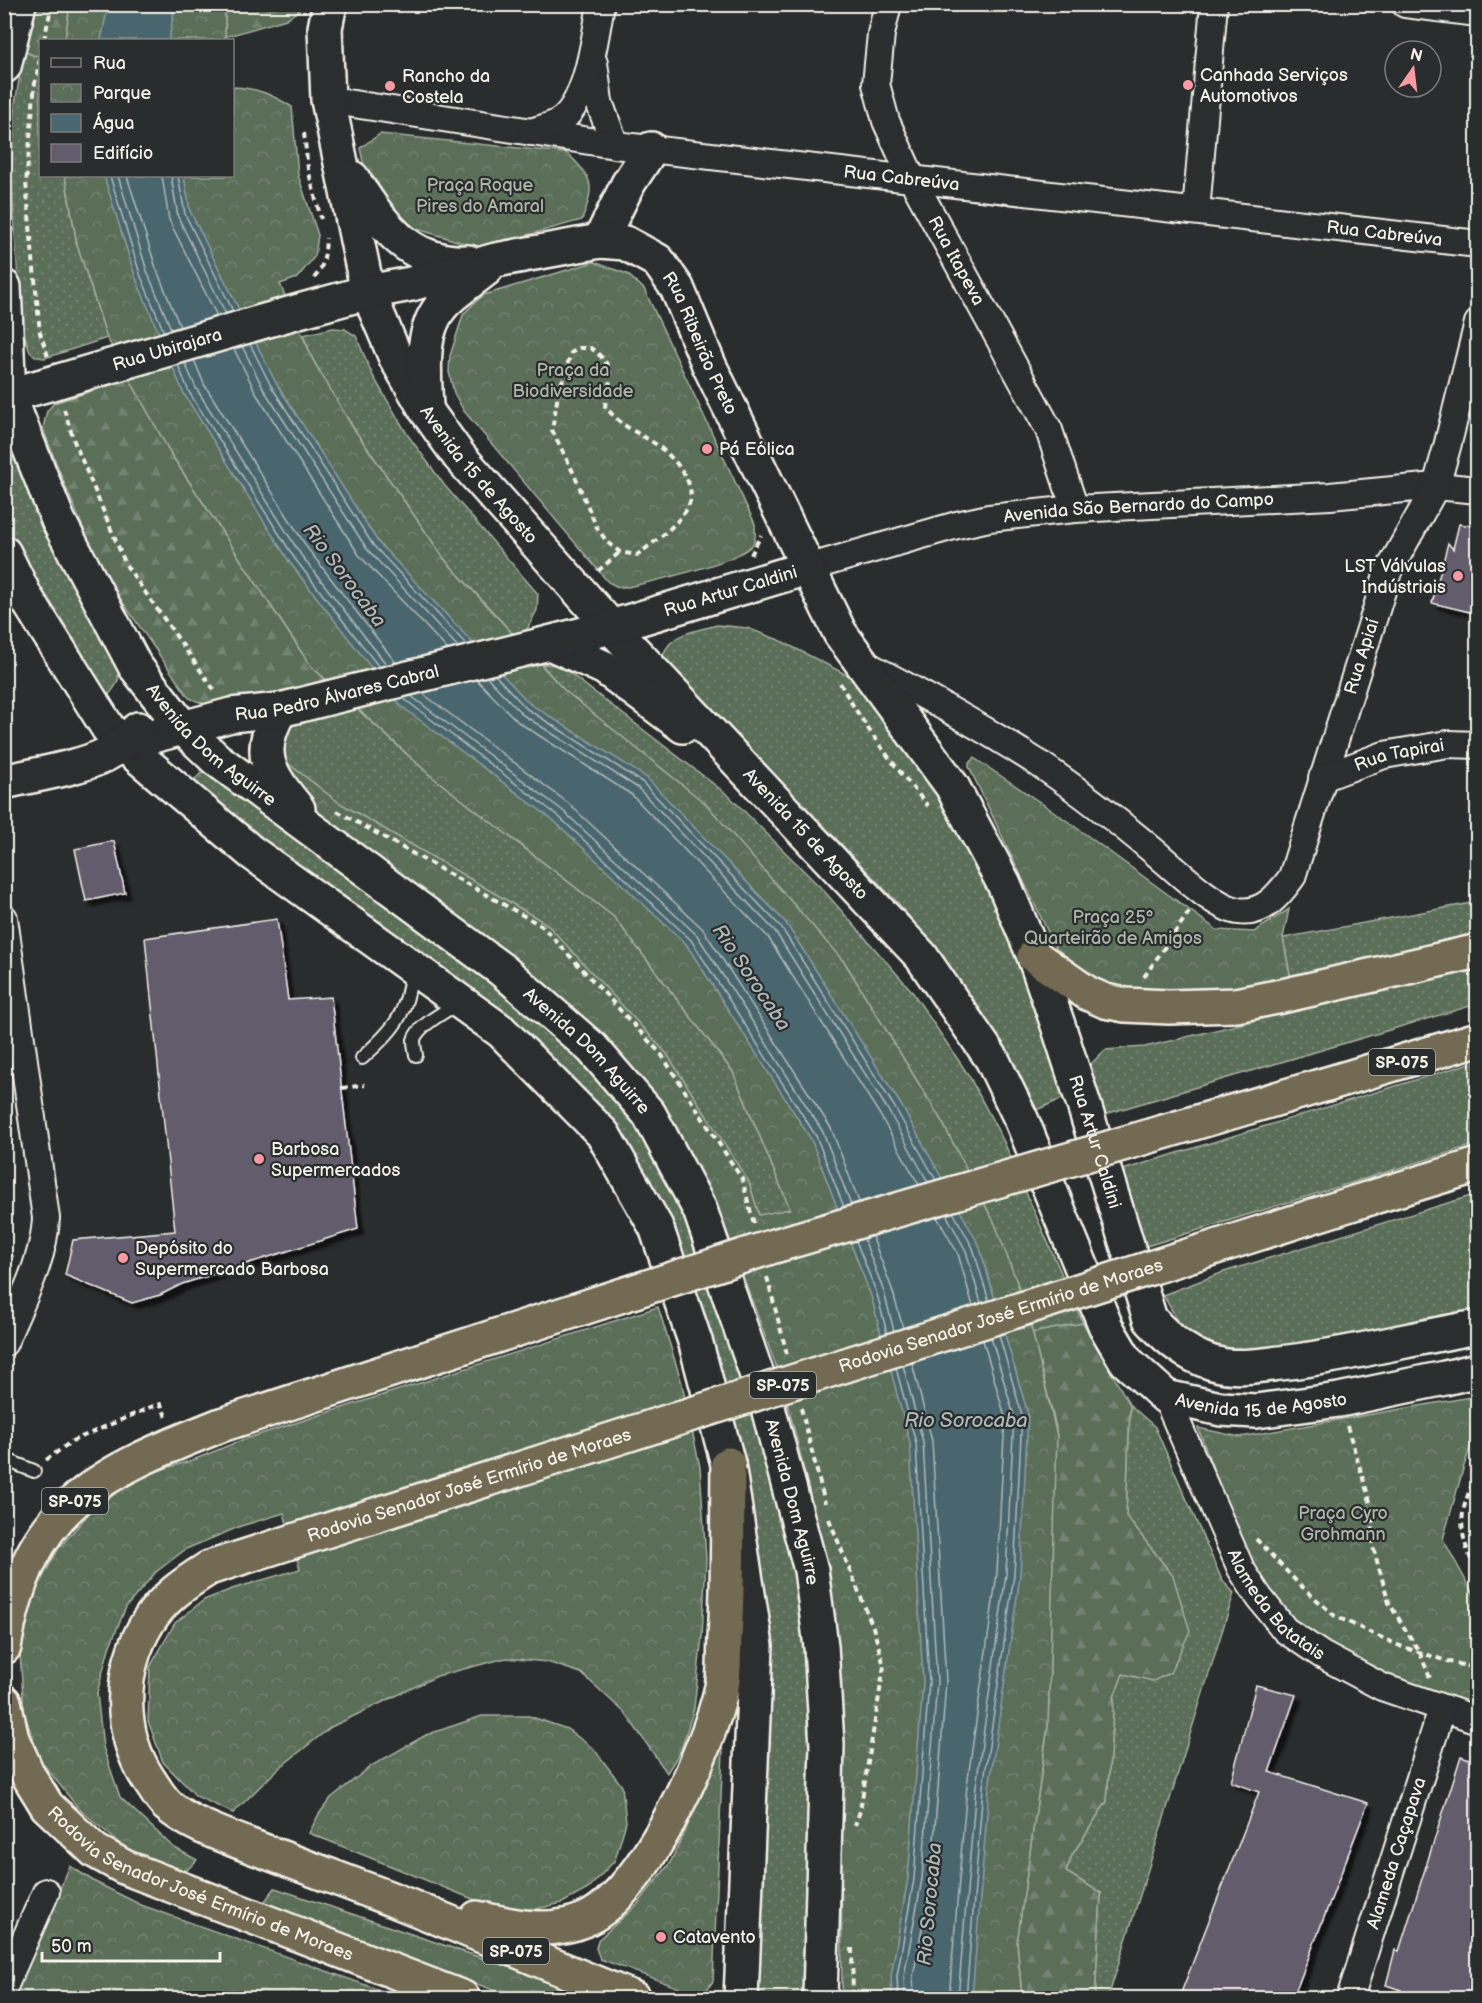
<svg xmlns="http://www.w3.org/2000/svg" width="1482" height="2003" font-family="'Balsamiq Sans',sans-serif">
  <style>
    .grass { fill: url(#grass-dots); stroke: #a7b0a0; stroke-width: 1.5 }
    .forest { fill: url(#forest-firs); stroke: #a7b0a0; stroke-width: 1.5 }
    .park { fill: url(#park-crowns); stroke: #a7b0a0; stroke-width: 1.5 }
    .water { fill: #4a666e; stroke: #8e9e9f; stroke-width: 1.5 }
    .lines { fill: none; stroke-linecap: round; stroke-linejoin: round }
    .shore { stroke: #b0b9b7; stroke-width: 1.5 }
    .building { fill: #625c6d; stroke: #f4f1e8; stroke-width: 1.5; filter: url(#shadow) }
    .service-casing { stroke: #f4f1e8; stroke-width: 16 }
    .minor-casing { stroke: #f4f1e8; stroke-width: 30 }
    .secondary-casing { stroke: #f4f1e8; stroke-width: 38 }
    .motorway-casing { stroke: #f4f1e8; stroke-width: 38 }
    .path { stroke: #f4f1e8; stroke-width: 4; stroke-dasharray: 6 4.5; stroke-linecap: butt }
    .service { stroke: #2a2d2e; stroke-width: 12 }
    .minor { stroke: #2a2d2e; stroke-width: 26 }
    .secondary { stroke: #2a2d2e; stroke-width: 33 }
    .motorway { stroke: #736b52; stroke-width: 33 }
    .motorway-bridge-casing { stroke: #f4f1e8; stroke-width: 38; stroke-linecap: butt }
    .motorway-bridge { stroke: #736b52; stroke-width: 33 }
    .poi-dot { fill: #ff9aa2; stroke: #2a2d2e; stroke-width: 2 }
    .labels { text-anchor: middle; stroke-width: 4.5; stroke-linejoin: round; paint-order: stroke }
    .shield { fill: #2a2d2e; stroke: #b7b6b0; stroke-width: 1.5 }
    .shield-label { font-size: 16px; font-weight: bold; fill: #f4f1e8 }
    .poi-label { font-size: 18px; fill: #f4f1e8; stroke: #2a2d2e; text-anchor: start }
    .street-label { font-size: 18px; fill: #f4f1e8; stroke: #2a2d2e }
    .park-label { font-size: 18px; fill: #afb6a8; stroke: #2a2d2e }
    .water-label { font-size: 20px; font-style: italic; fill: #b0b9b7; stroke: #2a2d2e }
  </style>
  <defs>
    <pattern id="grass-dots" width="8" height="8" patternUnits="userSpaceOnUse" patternTransform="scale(1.5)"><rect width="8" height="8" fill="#5a6e59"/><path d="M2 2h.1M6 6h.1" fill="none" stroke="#728371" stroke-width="1.8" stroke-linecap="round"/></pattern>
    <pattern id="forest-firs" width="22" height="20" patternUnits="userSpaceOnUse" patternTransform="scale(1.5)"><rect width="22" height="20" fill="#5a6e59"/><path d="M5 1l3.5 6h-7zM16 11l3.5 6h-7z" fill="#728371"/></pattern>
    <pattern id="park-crowns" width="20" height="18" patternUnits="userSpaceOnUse" patternTransform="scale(1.5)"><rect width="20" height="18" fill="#5a6e59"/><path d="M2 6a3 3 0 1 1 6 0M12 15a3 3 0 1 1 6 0" fill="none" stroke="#728371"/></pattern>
    <filter id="shadow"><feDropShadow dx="5.5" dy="5.5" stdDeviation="1.5" flood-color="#0009"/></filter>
  </defs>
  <rect width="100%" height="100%" fill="#2a2d2e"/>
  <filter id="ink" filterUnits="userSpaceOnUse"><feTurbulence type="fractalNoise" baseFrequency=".0167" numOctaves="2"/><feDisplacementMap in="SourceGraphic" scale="12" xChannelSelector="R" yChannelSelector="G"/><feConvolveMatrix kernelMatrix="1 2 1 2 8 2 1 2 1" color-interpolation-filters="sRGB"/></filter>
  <g filter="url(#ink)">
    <g class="grass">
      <path d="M24,51L33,55L40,56V176H65L77,244L107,338L45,358L37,357L30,352L21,326L11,172L15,104Z"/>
      <path d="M333,328L345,329L356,336L373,376L407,434L445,486L538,594L537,610L525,633L515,636L445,560L352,426L314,362L303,335Z"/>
      <path d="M15,456L55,550L113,658C121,678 121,681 107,697L5,535L4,460Z"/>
      <path d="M717,625L747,628L779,640L853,678L958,820L1010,931L1064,1098L1034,1111L983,1013L900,905L719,718L677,674L663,656C669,633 697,631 717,625Z"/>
      <path d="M541,664L559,665L728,795L824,891L911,990L969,1076L1004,1142L1083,1323L1032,1333L995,1224L941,1120L845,963L564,690Z"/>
      <path d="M356,708L430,775L614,917L733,1072L790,1209L759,1216L749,1182L547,924L338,802L281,758L278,739L297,721Z"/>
      <path d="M202,773L208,774L398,908L502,987L584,1061L632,1116L691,1227L755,1415L799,1574L812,1730L806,1998H752L749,1516L614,1137L271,854L191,782Z"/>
      <path d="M1477,902V940L1292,985L1283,938Z"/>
      <path d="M1477,967V1004L1102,1115L1092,1088L1091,1064L1105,1050L1145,1047Z"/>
      <path d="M1477,1061V1144L1137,1249L1116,1172Z"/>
      <path d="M1477,1194V1312L1258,1350L1209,1346L1181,1326L1163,1295L1224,1272Z"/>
      <path d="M1130,1405L1155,1427L1222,1580L1234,1593L1108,1998H1095L1101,1893L1066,1872L1072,1855L1107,1801L1114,1697L1123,1673L1153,1681L1173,1576L1126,1516Z"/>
    </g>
    <g class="forest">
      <path d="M35,5H70L65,40H40V56L33,55L24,51Z"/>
      <path d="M225,5H307L286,19L225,37Z"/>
      <path d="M130,379L171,454L310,665L326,680L249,702L215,708L189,698L101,571L56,463L43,428L47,411L54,403Z"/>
      <path d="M1083,1323L1130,1405L1126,1516L1173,1576L1190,1631L1170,1673L1153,1681L1123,1674L1114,1697L1107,1801L1072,1855L1066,1872L1101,1893L1095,1998H1022L1017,1943L1048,1725L1056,1427L1032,1333Z"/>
    </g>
    <g class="park">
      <path d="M70,5H225V40H65Z"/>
      <path d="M233,87C257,88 271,94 292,107L298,175L318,235L315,256L297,278L280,284L314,362L352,426L445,560L564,690L706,804L845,963L941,1120L995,1224L1027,1309L1057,1436L1048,1725L1017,1943L1022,1998H842L841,1834L843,1752L821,1543L796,1436L780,1377L724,1224L698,1172L658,1106L308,808L281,758L338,802L547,924L667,1054L749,1182L759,1215L790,1209L733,1072L614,917L430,775L310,665L171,454L107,338L77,244L65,176H232Z"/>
      <path d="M380,134L567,153C594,179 595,185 582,220L480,248L414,228L381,205L366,175L360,148Z"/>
      <path d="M594,262L627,274L644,289L755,524C755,529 756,537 754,542C746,561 650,582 628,587H618L608,582L464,411L454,393L449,372L450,356L463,315L473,304L484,295Z"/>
      <path d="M974,758L1059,815L1217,930L1254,932L1289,909L1283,938L1292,985L1202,993L1106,989L1059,955L969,767V763Z"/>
      <path d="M658,1307L681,1380L700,1467L706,1559L702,1637L694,1708L681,1750L667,1773L625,1713L581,1673L547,1662L506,1658L437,1676L331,1727L278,1769L233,1813L196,1796L163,1762L148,1721L150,1667L175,1623L204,1600L232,1589L300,1569L284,1513L241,1526L186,1549L156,1572L126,1607L109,1648L97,1693L103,1747L120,1797L173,1847L197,1860L180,1877L125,1848L78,1808L41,1761L24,1713L20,1652L31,1599L59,1548L93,1509L137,1477L193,1460L242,1440Z"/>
      <path d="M1477,1396V1428L1464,1466L1443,1539L1477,1601V1710L1374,1672L1322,1645L1283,1614L1244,1552L1198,1428L1240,1437Z"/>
      <path d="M482,1716H529L567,1729L594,1749L622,1786L626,1822L615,1860L588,1889L562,1903L532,1910L485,1904L309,1833L319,1814L331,1798L371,1766L426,1735Z"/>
      <path d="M719,1745L723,1750L713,1981L706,1991L693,1993L600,1959L596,1948L598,1940L637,1905L670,1863L698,1803Z"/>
      <path d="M70,1866L95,1882L141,1905L402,1998H10Z"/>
      <path d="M275,1888L600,1998H515L262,1905Z"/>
    </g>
    <g class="water">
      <path d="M108,5H175L169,40H101Z"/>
      <path d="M104,176H184L190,211L276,383L378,542L530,704L646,777L786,923L900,1103L979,1245L1028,1414L1020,1576L989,1788L972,1998H892L891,1976L908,1878L923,1682L910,1443L871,1296L811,1139L686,944L553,820L401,706L290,563L184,394L135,276Z"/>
    </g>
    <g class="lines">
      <g class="shore">
        <path d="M110,176L140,274L164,332"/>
        <path d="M118,176L147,271L171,329"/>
        <path d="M127,176L156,268L180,327"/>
        <path d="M162,176L169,220L217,316"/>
        <path d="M171,176L178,217L226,314"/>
        <path d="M178,176L185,214L233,311"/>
        <path d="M250,344L271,386L373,545L467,645"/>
        <path d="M242,346L264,390L367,549L458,647"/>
        <path d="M234,349L257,395L359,555L448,650"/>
        <path d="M194,360L204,384L308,549L396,663"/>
        <path d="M185,363L196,388L301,555L387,665"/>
        <path d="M178,365L189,392L295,559L379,667"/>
        <path d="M495,675L527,709L642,782L781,927L894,1106L936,1180"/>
        <path d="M487,677L523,715L638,788L775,931L888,1110L928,1182"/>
        <path d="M477,680L518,722L632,795L768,937L880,1115L919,1185"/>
        <path d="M422,693L568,803L703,929L831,1128L859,1202"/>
        <path d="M411,696L562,810L697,935L823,1132L851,1205"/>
        <path d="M403,698L557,815L691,940L816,1136L844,1207"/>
        <path d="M953,1212L973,1248L989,1301"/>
        <path d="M946,1214L966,1251L981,1303"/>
        <path d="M937,1217L958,1254L973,1306"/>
        <path d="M872,1236L892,1289L903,1328"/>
        <path d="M864,1239L884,1292L894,1331"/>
        <path d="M856,1241L877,1294L887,1333"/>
        <path d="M912,1363L932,1441L946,1682L931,1880L913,1977L914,1998"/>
        <path d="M903,1365L923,1442L937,1682L922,1879L904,1976L905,1998"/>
        <path d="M896,1368L916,1443L929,1682L914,1879L897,1976L898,1998"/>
        <path d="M949,1998L967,1785L997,1573L1005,1417L983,1340"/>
        <path d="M958,1998L976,1786L1006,1574L1014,1416L991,1337"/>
        <path d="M966,1998L983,1787L1014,1575L1022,1415L999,1335"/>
      </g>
    </g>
    <g class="building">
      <path d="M1459,524L1478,527V614L1432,603L1448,543L1453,549Z"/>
      <path d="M114,841L125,893L86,901L75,849Z"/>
      <path d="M277,919L288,1000L331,997L358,1229L182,1284L160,1295L132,1303L65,1275L73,1240L175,1231L145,938Z"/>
      <path d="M1256,1685L1296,1695L1269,1772L1368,1803L1293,1998H1179L1259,1792L1231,1782Z"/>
      <path d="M1461,1756L1478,1762V1958L1466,1998H1398L1401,1990L1386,1985L1395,1950L1399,1951Z"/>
    </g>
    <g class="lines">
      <g class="service-casing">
        <g id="service">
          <path d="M416,1055C415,1050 414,1045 414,1040C417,1026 447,1010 459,1003"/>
          <path d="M362,1058C393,1030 408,1015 411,971"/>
          <path d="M4,1459L34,1471"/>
        </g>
      </g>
      <g class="minor-casing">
        <g id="minor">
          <path id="s1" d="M888,4L881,34L876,84L886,121L912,179L1049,430L1075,509"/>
          <path d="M1405,4L1478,13"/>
          <path d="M594,63L599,102L615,145"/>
          <path id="s2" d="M328,100L615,145L1478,244"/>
          <path d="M531,132C539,129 549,127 557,123C588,106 595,36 601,4"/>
          <path d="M1196,211L1214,4"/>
          <path id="s3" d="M807,568L957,525L989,518L1075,509L1330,496L1436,486L1478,490"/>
          <path id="s4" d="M865,664C924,695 982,727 1038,763C1080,791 1119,822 1157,854C1177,871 1214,907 1238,911C1263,915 1279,895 1292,877L1388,572L1436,486L1447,447L1478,323"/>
          <path id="s5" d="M1322,778L1384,755L1448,744L1478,745"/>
          <path d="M4,918L46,1218C44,1262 20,1303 4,1343"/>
          <path id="s6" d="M1166,1397L1241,1569L1259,1597L1285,1630L1322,1655L1382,1687L1478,1720"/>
          <path d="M4,1987L46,1892"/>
          <path id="s7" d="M1350,1998L1442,1709"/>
        </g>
      </g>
      <g class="secondary-casing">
        <g id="secondary">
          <path id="s8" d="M330,4L325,28L328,100L363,269L368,292L396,358L426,410L459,456L611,627L921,956L992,1059L1022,1121L1106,1327L1126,1361L1166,1397L1221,1409L1256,1411L1339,1400L1445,1378L1478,1370"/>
          <path d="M4,66L19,4"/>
          <path d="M352,178C381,223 408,265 468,262"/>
          <path d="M600,241L628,184L651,149"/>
          <path id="s9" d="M4,287L9,396L58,520L135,666L183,728L216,759L502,970L592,1048L649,1114L700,1210L767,1404L811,1570L821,1646L827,1745L820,1998"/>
          <path id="s10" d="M4,397L299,311L368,292L411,284L496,260L600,241L625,243L658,261L677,288L709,365L840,633L952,786L1004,884L1034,956L1058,1025L1084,1105L1150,1319C1169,1341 1191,1359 1221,1365C1238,1369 1263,1365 1280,1363C1347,1356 1411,1338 1478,1327"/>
          <path d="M426,406C424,372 419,328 445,302C457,290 472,280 486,269"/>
          <path d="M4,553L25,596L108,728L123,744L251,852L501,1031L603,1134L656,1227L696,1344L728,1464L756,1646L741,1998"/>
          <path d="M550,643L605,668L683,726"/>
          <path d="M280,710C255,752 268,774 298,809"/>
          <path id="s11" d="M123,744L231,715L280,710L541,645L611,627L807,568"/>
          <path d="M4,782C33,775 80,768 105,755C118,748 128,739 138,729"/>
        </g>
      </g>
      <g class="motorway-casing">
        <g id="motorway">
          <path d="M1034,956L1087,993L1105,1001L1125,1005L1169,1007L1236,1005L1282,996L1478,951"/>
          <path d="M1327,1084L1478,1039"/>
          <path d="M1357,1202L1478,1165"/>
          <path d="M209,1568C185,1583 163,1598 148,1622C118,1671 118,1733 149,1780C156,1790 162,1802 172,1809C193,1825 220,1834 245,1844C287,1860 330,1876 373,1892C460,1925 546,1964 633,1998"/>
          <path d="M4,1647C28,1504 97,1474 221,1425"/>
          <path id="s12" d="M4,1702L12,1739L28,1775L47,1806L95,1851L124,1867L463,1998"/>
          <path d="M477,1918C513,1926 548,1935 584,1920C645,1895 708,1749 722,1687C725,1671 724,1653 725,1637C729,1579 727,1521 728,1464"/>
        </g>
      </g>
      <g class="path">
        <path d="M44,40L52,4"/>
        <path d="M40,59L35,83L26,183L40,333L48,356"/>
        <path d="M304,133L308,169L321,219"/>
        <path d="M314,278C325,266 325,253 326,238"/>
        <path d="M579,348H591C618,369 610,377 605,406C622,428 636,431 657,445C674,458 699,484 688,507C678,525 653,543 637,555L620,552L608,543L597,528L573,472L552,430L558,395L571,353Z"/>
        <path d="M64,409L74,441L126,565L215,691"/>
        <path d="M751,555L761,535"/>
        <path d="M598,571L620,552"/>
        <path d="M840,683C864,727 896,768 928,806"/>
        <path d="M337,811L542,926L661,1054L742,1179L754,1224"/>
        <path d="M1144,977L1189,912"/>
        <path d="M342,1088L365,1085"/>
        <path d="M4,1262L13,1255"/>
        <path d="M767,1277L787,1354"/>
        <path d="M801,1408L825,1503"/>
        <path d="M1347,1426L1372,1508L1373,1547L1389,1603L1420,1653L1430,1678"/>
        <path d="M46,1460L72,1441L151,1407L161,1404L166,1417"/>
        <path d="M1478,1474C1457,1512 1457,1534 1478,1573"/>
        <path d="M829,1519L873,1627L884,1666L860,1811L855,1825"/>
        <path d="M1256,1539L1297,1582L1335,1616L1400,1646L1453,1663L1478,1668"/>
        <path d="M852,1948L853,1998"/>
      </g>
      <use href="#service" class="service"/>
      <use href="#minor" class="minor"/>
      <use href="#secondary" class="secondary"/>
      <use href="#motorway" class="motorway"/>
      <g class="motorway-bridge-casing">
        <g id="motorway-bridge">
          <path d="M221,1425L771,1247L1327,1084"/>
          <path id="s13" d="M209,1568L1357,1202"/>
        </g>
      </g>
      <use href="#motorway-bridge" class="motorway-bridge"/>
    </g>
  </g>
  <g class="poi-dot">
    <circle cx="1188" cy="85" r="6"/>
    <circle cx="390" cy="86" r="6"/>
    <circle cx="707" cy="449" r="6"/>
    <circle cx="1458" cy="576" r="6"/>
    <circle cx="259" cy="1159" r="6"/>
    <circle cx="123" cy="1258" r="6"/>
    <circle cx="661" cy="1937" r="6"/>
  </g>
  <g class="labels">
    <g class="shield">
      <rect x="1369" y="1049" width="66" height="26" rx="4.5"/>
      <rect x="750" y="1372" width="66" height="26" rx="4.5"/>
      <rect x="42" y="1488" width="66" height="26" rx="4.5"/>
      <rect x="483" y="1938" width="66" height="26" rx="4.5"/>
    </g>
    <g class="shield-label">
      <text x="1402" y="1068">SP-075</text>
      <text x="783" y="1391">SP-075</text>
      <text x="75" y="1507">SP-075</text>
      <text x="516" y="1957">SP-075</text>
    </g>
    <g class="poi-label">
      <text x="1200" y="81">Canhada Serviços<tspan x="1200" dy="21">Automotivos</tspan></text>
      <text x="402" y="82">Rancho da<tspan x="402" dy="21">Costela</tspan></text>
      <text x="719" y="455">Pá Eólica</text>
      <text x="1446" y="572" text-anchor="end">LST Válvulas<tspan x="1446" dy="21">Indústriais</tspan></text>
      <text x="271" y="1155">Barbosa<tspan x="271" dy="21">Supermercados</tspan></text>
      <text x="135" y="1254">Depósito do<tspan x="135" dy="21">Supermercado Barbosa</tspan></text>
      <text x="673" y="1943">Catavento</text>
    </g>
    <g class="street-label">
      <text dy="6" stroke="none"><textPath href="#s2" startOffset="579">Rua Cabreúva</textPath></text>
      <text dy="6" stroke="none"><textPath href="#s2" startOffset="1065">Rua Cabreúva</textPath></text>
      <text dy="6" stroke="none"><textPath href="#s1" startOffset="276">Rua Itapeva</textPath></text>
      <text dy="6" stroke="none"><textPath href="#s10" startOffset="772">Rua Ribeirão Preto</textPath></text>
      <text dy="6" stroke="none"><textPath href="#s10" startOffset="170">Rua Ubirajara</textPath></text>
      <text dy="6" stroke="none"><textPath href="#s8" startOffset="508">Avenida 15 de Agosto</textPath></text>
      <text dy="6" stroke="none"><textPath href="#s3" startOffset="339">Avenida São Bernardo do Campo</textPath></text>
      <text dy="6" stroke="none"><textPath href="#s11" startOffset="627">Rua Artur Caldini</textPath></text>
      <text dy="6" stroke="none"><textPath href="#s4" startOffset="748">Rua Apiaí</textPath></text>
      <text dy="6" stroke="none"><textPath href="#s11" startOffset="220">Rua Pedro Álvares Cabral</textPath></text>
      <text dy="6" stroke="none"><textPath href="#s9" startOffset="518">Avenida Dom Aguirre</textPath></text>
      <text dy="6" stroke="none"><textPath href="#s5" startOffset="81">Rua Tapirai</textPath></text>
      <text dy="6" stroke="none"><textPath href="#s8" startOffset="994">Avenida 15 de Agosto</textPath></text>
      <text dy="6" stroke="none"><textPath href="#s9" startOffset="1004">Avenida Dom Aguirre</textPath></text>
      <text dy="6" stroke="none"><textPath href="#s10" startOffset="1668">Rua Artur Caldini</textPath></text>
      <text dy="6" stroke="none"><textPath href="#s13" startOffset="831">Rodovia Senador José Ermírio de Moraes</textPath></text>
      <text dy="6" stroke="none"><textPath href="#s8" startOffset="1768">Avenida 15 de Agosto</textPath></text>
      <text dy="6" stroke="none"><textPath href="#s13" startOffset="273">Rodovia Senador José Ermírio de Moraes</textPath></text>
      <text dy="6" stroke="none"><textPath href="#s9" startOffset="1508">Avenida Dom Aguirre</textPath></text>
      <text dy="6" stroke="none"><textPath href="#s6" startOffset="238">Alameda Batatais</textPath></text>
      <text dy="6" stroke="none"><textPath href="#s7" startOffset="152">Alameda Caçapava</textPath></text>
      <text dy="6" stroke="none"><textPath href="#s12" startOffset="288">Rodovia Senador José Ermírio de Moraes</textPath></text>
    </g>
    <g class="park-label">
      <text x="480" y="191">Praça Roque<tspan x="480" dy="21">Pires do Amaral</tspan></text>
      <text x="573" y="376">Praça da<tspan x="573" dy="21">Biodiversidade</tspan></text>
      <text x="1113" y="923">Praça 25º<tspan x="1113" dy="21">Quarteirão de Amigos</tspan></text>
      <text x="1343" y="1519">Praça Cyro<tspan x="1343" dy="21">Grohmann</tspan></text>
    </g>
    <g class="water-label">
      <text transform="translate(345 575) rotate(53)" y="7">Rio Sorocaba</text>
      <text transform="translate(752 977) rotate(56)" y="7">Rio Sorocaba</text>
      <text x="966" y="1427">Rio Sorocaba</text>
      <text transform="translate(929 1904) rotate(-85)" y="7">Rio Sorocaba</text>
    </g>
  </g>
  <rect width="1482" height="2003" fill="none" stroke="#2a2d2e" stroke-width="24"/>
  <rect x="12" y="12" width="1458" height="1979" fill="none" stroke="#f4f1e8" stroke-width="2" filter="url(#ink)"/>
  <rect x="39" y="39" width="195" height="138" fill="#2a2d2e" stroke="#7b7b78" stroke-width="1.5"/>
  <rect x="51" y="58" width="30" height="9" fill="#2a2d2e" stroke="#7b7b78" stroke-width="1.5"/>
  <text x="93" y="69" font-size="18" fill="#f4f1e8">Rua</text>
  <rect x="51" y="84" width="30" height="18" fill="url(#park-crowns)" stroke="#7b7b78" stroke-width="1.5"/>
  <text x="93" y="99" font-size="18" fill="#f4f1e8">Parque</text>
  <rect x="51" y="114" width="30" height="18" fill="#4a666e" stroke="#7b7b78" stroke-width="1.5"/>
  <text x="93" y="129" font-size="18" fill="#f4f1e8">Água</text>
  <rect x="51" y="144" width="30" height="18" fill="#625c6d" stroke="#7b7b78" stroke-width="1.5"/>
  <text x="93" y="159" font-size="18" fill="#f4f1e8">Edifício</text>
  <g transform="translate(1413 69) rotate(14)"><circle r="28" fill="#2a2d2e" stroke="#7b7b78" stroke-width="1.5"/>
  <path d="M0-4.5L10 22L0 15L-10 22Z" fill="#ff9aa2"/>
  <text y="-9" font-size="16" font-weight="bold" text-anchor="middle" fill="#f4f1e8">N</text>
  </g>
  <path d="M42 1952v9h178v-9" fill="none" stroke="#f4f1e8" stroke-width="3"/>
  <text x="51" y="1952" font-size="18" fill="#f4f1e8" stroke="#2a2d2e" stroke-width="4.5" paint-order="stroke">50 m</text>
</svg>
